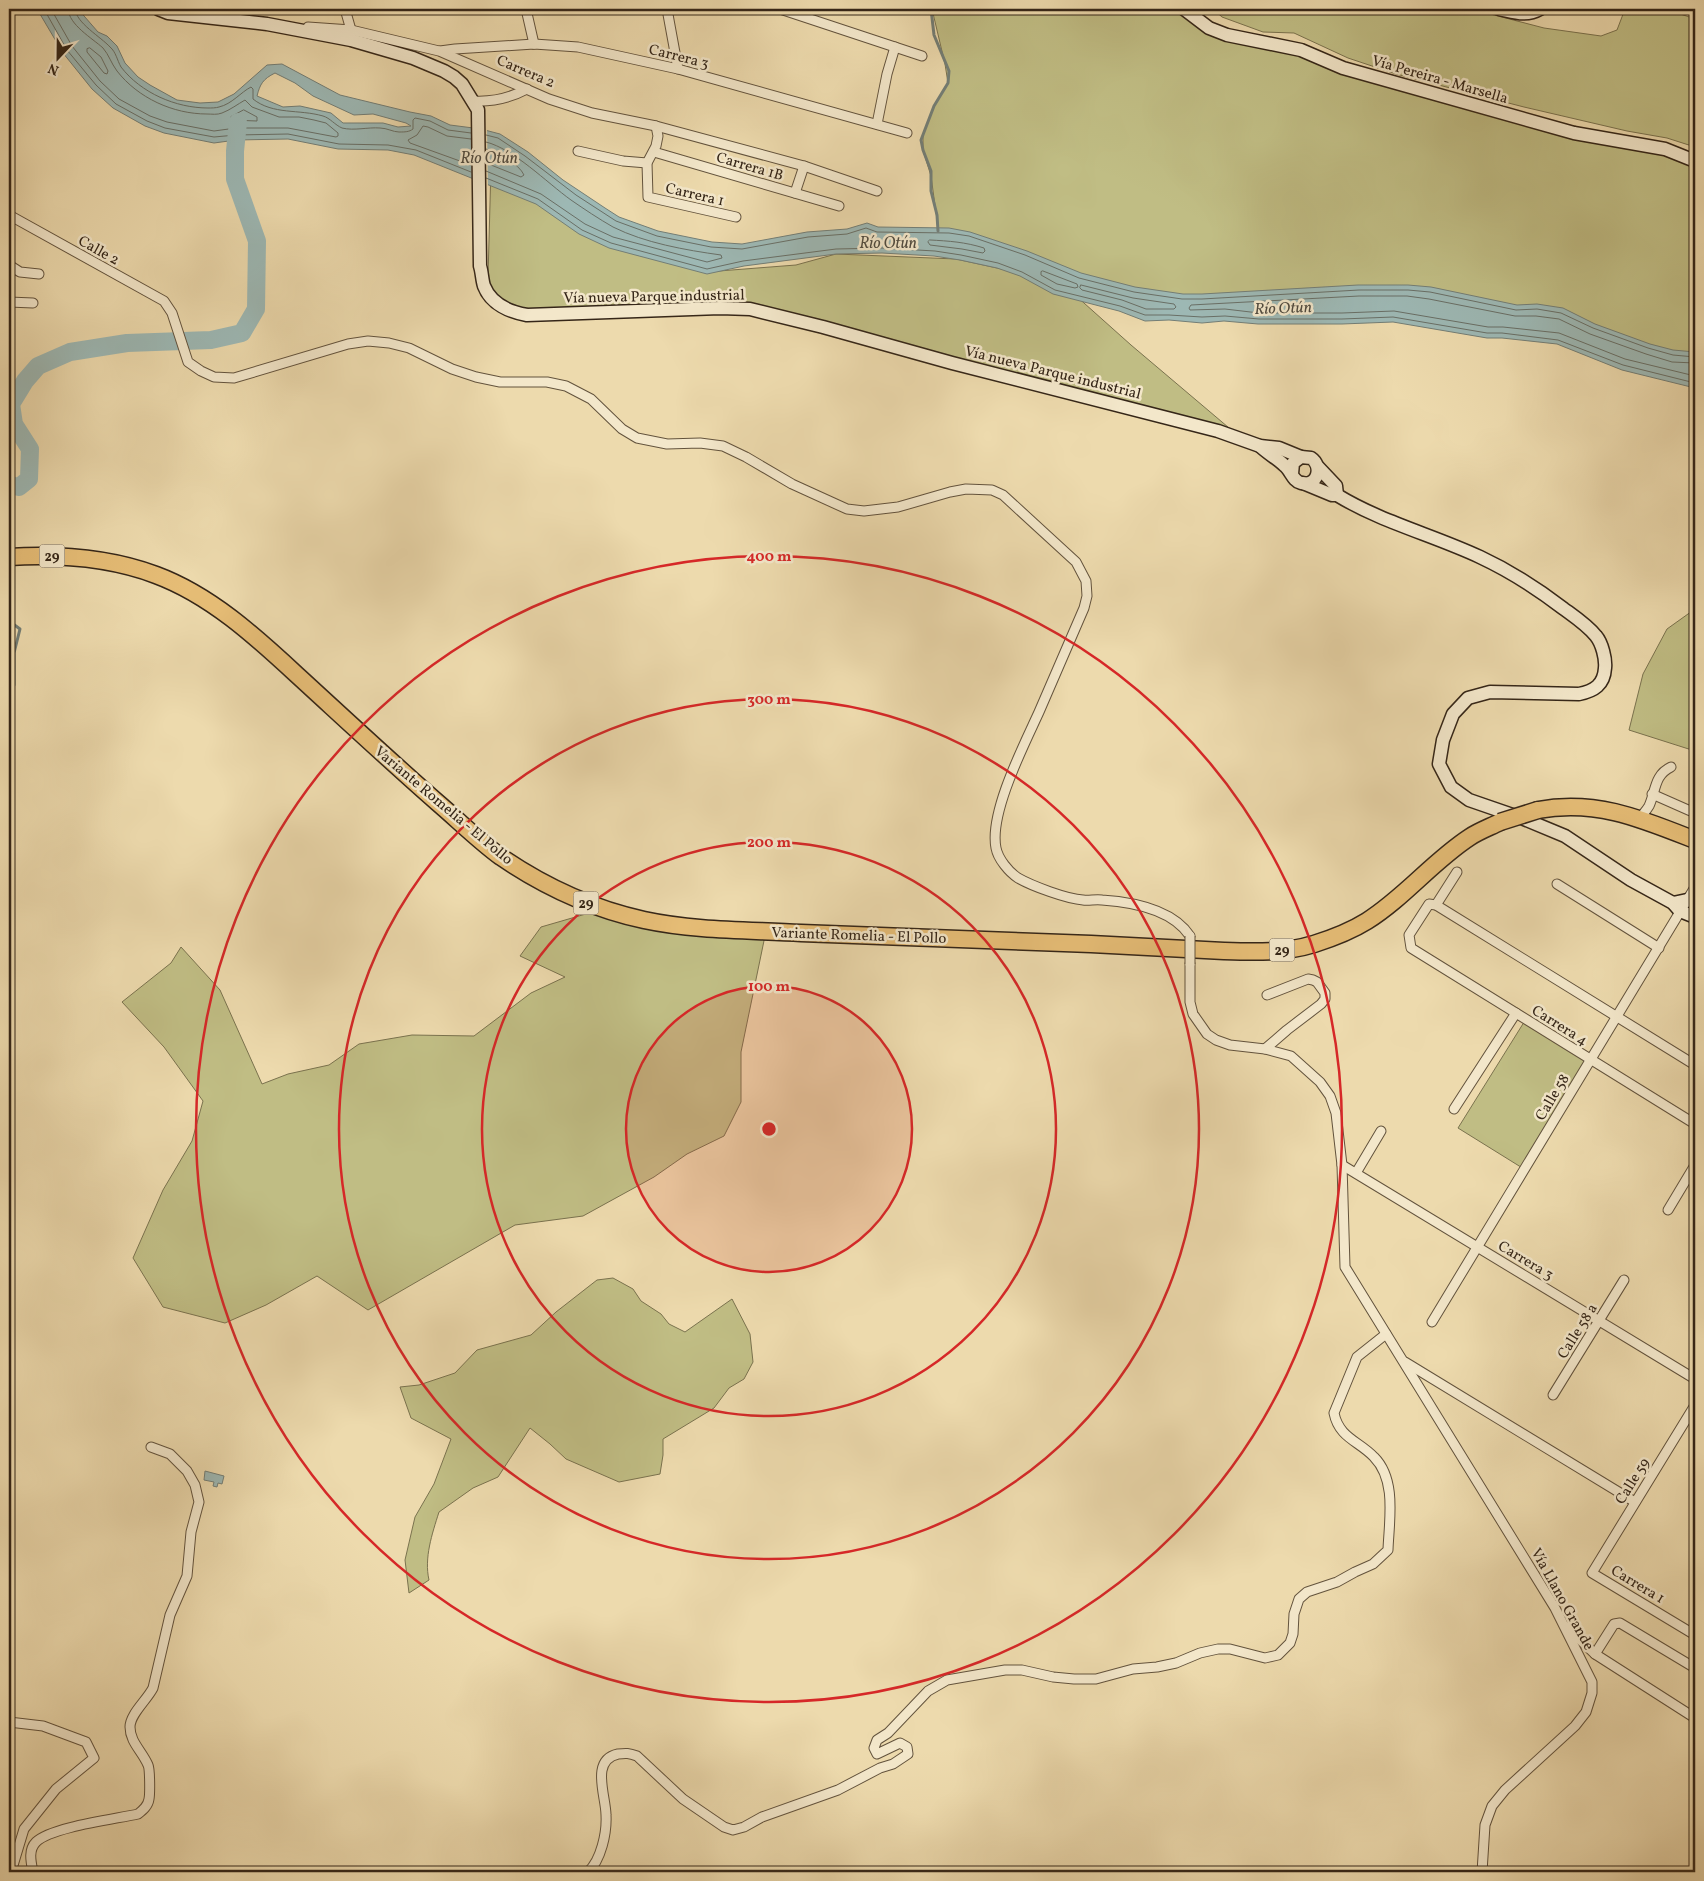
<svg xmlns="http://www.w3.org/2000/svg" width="1704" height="1881" font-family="Vollkorn,serif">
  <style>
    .green { fill: #c0bd84; stroke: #7a724e }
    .water { fill: #9db8b4; stroke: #737e76; fill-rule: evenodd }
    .pier { fill: #eddaad }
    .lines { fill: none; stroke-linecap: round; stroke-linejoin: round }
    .shore { stroke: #696f66; stroke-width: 1 }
    .stream { stroke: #737e76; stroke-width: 3 }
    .river { stroke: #9db8b4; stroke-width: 18 }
    .street-casing { stroke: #63533d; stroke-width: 11 }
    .secondary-casing { stroke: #352618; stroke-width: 15 }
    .highway-casing { stroke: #352618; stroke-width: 19 }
    .street { stroke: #f3e7ca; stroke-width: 9 }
    .secondary { stroke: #f3e7ca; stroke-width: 12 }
    .highway { stroke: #e6bd76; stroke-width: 16 }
    .street-bridge-casing { stroke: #63533d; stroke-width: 11; stroke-linecap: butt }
    .highway-bridge-casing { stroke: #352618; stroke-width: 19; stroke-linecap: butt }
    .street-bridge { stroke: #f3e7ca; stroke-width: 9 }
    .highway-bridge { stroke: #e6bd76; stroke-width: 16 }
    .ring { fill: none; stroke: #d62828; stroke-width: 2.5 }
    .labels { text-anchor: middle; stroke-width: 5; stroke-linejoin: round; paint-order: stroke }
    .shield { fill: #f3e7ca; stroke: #6e604d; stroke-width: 1 }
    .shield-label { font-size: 14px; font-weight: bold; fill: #352618 }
    .street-label { font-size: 15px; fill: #352618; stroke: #f3e7ca }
    .water-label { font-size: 16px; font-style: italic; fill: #4f4a3f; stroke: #f3e7ca }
    .centre { fill: #d62828; stroke: #f3e7ca; stroke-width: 2.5 }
    .ring-label { font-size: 15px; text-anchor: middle; font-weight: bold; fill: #d62828; stroke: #f3e7ca; stroke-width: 5; stroke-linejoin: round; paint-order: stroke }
  </style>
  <rect width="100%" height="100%" fill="#eddaad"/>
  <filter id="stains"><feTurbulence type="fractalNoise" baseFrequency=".004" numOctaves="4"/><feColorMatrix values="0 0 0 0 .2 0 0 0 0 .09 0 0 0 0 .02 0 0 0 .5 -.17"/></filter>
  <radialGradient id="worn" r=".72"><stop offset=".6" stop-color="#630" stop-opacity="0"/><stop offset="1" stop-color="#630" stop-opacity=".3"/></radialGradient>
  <g class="green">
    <path d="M932,9H1187L1209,28L1343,68L1665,149L1695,161V368L1577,334L1269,308L1056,278L1131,345L1235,433L750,309L527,315L494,299L488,278L491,166L637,255L719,271L796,265L836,254L956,259L1043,278L940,242L931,176L923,150V134L934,106L948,83L945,64Z"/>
    <path d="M1213,9H1471L1544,28L1601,36L1617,30L1625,9H1666L1695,19V147L1667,138L1627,131L1524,107L1396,74L1348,58L1294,33L1263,32L1222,17Z"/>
    <path d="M1695,609V751L1629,730L1643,674L1667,629Z"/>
    <path d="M603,909L766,931L741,1052V1102L724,1136L687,1154L654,1177L583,1216L515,1225L368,1310L317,1276L266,1305L225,1323L163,1307L133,1258L163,1190L192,1141L203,1101L164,1047L122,1002L171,963L181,947L220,990L262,1084L288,1074L329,1065L359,1044L412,1035L474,1036L531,993L565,977L520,956L541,927Z"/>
    <path d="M1526,1019L1591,1060L1524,1169L1458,1128Z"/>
    <path d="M613,1278L633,1289L641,1301L661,1314L669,1324L685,1332L732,1299L750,1334L753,1362L744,1379L729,1388L714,1408L663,1439V1455L660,1474L619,1482L566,1459L550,1444L530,1428L498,1477L473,1488L439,1512C432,1534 424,1558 429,1580L409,1593L405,1560L415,1517L434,1484L451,1439L411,1418L400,1387L419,1385L455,1373L477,1350L531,1335L556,1312L597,1280Z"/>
  </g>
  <g class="water">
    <path d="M37,9H78L98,32L107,36L117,46L125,63L138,77L150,85L177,100L200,103L218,102L234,94L267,65L282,64L340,95L410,112L431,116L450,125L481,129L500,134L528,152L563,180L605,208L619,217L658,231L712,242L742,244L807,232L847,229L867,223L878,227L949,228L970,232L1027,251L1081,273L1135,287L1183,294H1202L1358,285H1408L1431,287L1517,305L1537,304L1563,308L1595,324L1650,344L1673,350L1695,352V388L1622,370L1557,344L1502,338H1487L1393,322L1342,324H1258L1224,321L1202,323L1169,320L1145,321L1119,311L1053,294L1020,276L997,268L960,260L934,256L882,253L836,254L744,266L707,274L609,248L579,234L536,204L414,155L388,150L338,149L288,139L236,140L214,143L164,133L145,126L113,108L92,89L63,53ZM275,73L295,83L313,96L354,115L373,114L406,123L411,126L398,127L383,123H343L331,113L300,106L283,107L257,96C260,84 263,79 275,73Z"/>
    <path d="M205,1471L224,1476L222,1484L218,1483L217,1487L213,1486L214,1482L204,1480Z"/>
  </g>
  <path class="pier" d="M471,125L487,128L488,187L472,180Z"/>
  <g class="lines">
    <g class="shore">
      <path d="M44,9L67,50L96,85L116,104L147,121L165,128L214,137L236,135L288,134L339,144L388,145L416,150L471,172"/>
      <path d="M51,9L72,46L100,81L119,99L150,116L167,122L214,131L236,128H288L336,137L338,136V133L326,123L314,120L299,117H279L252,107L245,100C238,104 230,110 222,113C217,115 212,114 207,114C173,114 138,98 117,71C111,63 109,55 103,48C92,38 69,25 68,9"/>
      <path d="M75,9C76,23 101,37 110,47C116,52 117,60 121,67C141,93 176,108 208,108C211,108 216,108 219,107C232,104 241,92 251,87L253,89V99C273,115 299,109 323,116C330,118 335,125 342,128C354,131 368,127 380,128C387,128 393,132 399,132C405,132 409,132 413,129V120L415,118L430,121L448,130L471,133"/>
      <path d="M90,48L101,57L108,71L107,74L104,73L87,52V49Z"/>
      <path d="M244,110L257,117V121L231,120V117Z"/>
      <path d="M486,135L498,138L525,156L576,195L616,221L657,236L711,247L742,249L808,237L847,234L866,228L877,232L949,233L969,236L1025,255L1079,278L1134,292L1182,299H1202L1359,290H1408L1430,292L1516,310L1537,309L1561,313L1593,328L1648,348L1673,355L1695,357"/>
      <path d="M471,139L447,136L428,127L423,126L417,135L408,140L410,143L471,165"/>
      <path d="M486,142C514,149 546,182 571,200C584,209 599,219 613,227C645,243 685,250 721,255L722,258L707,262L613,237L585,224L541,194L486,171"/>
      <path d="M486,149C498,152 519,164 524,175L521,177L486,163"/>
      <path d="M486,178L538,199L582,230L611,243L707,269L743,261L836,249L882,248L935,251L961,255L998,263L1022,272L1055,290L1120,306L1145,315H1169L1202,317L1225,316L1259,319H1342L1393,317L1487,333H1502L1558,340L1623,365L1695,383"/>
      <path d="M930,240C949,241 965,242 984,248L985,251L983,253L962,249L930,245L928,242Z"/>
      <path d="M1043,271L1077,284L1078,287L1075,288L1057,284L1041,275V272Z"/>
      <path d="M1081,285L1133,298L1174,304L1176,307L1174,309H1146L1122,300L1082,290L1080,288Z"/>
      <path d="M1695,363L1672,362L1646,354L1590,334L1559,319L1536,316H1515L1429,299L1407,296H1359L1191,305L1189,308L1190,310L1225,309L1259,313H1342L1394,311L1488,327H1503L1559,333L1625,359L1695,376"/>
    </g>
    <g class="stream">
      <path d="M931,9L934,35L949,71L948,83L934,106L921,140L923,150L931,171V191L937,215L938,231"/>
      <path d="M9,492L10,485"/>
      <path d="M9,621L20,629L14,653V685L9,696"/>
    </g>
    <path class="river" d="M9,483L10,485L19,487L29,479L30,449L14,424L11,404L25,381L38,366L70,352L127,343L211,340L242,333L256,309L257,241L235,179V151L238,122"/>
    <g class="street-casing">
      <g id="street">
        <path d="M345,9L351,30"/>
        <path d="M526,9L534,44"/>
        <path d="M667,9L678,69"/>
        <path d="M780,9L922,56"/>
        <path d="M308,27L351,30L439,51L549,99L592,113L656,126L804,166L877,191"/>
        <path d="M440,51L455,49L534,44L578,47L678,69L907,133"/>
        <path d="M474,101C493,102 510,98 527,89"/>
        <path d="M877,124L887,74L895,47"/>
        <path d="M656,126L658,136L656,146L647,163L648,197L736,217"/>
        <path d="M578,151L623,161L647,163"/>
        <path d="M654,152L839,206"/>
        <path d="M795,193L804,166"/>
        <path d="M9,215L164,301L172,313L188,362L201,371L214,377L234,378L348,344L368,341L389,343L409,348L452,369L476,377L500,382H547L566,386L591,399L622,429L637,438L667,444L700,443L723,446L746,457L792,484L847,509L864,511L898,507L950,492L966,489L992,490L1003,495L1076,562L1086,581L1087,596L1084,608C1069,642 1054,677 1039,712C1024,745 989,813 996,848C998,859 1009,872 1018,878C1032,886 1067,899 1083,900C1089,901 1095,899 1102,900C1132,902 1172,909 1190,936"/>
        <path d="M9,265L20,272L39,274"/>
        <path d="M9,302L33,303"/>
        <path d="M1652,794L1695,813"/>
        <path d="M1639,820C1642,815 1646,811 1649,806C1656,791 1654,775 1671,767"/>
        <path d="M1557,884L1659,948"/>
        <path d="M1436,905L1457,872"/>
        <path d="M1190,964V1002L1193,1014L1207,1034L1216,1040L1230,1045L1265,1049L1291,1056L1320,1082L1330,1096L1336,1113L1342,1165L1345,1267L1555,1608L1592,1682V1693L1586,1712L1575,1726L1505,1790L1492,1806L1485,1825L1482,1872"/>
        <path d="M1265,1049L1287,1030L1321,1004L1325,999V993L1317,982L1313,980L1308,979L1267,995"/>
        <path d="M1695,1065L1436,905L1429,904L1409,935L1411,948L1695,1124"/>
        <path d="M1454,1109L1516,1013"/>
        <path d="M1342,1165L1695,1379"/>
        <path d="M1356,1173L1381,1131"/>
        <path d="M1668,1210L1695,1165"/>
        <path d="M1432,1322L1695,887"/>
        <path d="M1405,1362L1635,1502"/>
        <path d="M1553,1395L1624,1280"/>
        <path d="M1695,1405L1592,1573L1695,1635"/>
        <path d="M1570,1626L1575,1635L1595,1654L1695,1718"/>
        <path d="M1595,1654L1614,1624L1620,1623L1695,1668"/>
        <path d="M9,1722L43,1726L86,1742L94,1758L56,1789L24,1829L11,1872"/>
        <path d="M33,1872C31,1862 28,1850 36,1842C51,1827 116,1819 138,1814C143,1810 148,1806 149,1799C150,1794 150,1769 148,1765C142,1751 130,1742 130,1727C130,1714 147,1700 153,1688L170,1615L187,1576L191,1532L199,1502L195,1485L187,1471L170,1454L151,1447"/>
        <path d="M588,1872C601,1860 607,1833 606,1815C606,1796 590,1760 618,1754C626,1753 629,1753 637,1756L683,1799L724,1827L733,1830L744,1827L762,1817L838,1790L880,1768L893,1764L908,1754L907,1747L900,1743L877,1754L874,1748L877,1740L888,1733L928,1691L947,1680L1005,1670H1022L1053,1677L1074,1679H1096L1133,1669L1157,1667L1176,1663L1200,1653L1218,1649H1230L1265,1658L1278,1655L1290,1643L1293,1634L1294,1614L1299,1599L1307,1592L1337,1582L1355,1572L1373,1564L1388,1550C1389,1521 1397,1480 1374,1457C1359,1441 1339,1438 1334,1413L1357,1357L1386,1334"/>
      </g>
    </g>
    <g class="secondary-casing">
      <g id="secondary">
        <path d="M158,9L168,13L267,24L351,40L413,58L444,71L454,77L462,84L478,110L480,266C482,272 482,280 484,286C491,304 510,312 527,315L720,308L750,309L823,327L952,363L1218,431L1260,446L1279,448L1301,457"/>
        <path d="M1184,9L1209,28L1227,35L1301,50L1343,68L1574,133L1665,149L1695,161"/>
        <path d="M1499,9C1514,12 1526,17 1540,9"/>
        <path d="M1260,446C1268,454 1277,458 1285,466C1291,471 1293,481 1301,483C1318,487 1323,466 1311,458L1301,457L1293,463L1292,474"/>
        <path d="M1318,467L1336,486L1337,495"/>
        <path d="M1303,483L1332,495H1337C1381,522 1433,535 1480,557C1510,571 1538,589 1564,609C1575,617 1587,625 1596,636C1602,643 1606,659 1605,668C1604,685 1594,691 1579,694L1490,692L1468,698L1453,714L1443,740L1439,764L1451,787L1469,800L1524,819L1565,836L1631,880L1673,903L1680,911L1695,917"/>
        <path d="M1673,903L1687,900L1695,902"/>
      </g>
    </g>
    <g class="highway-casing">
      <g id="highway">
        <path d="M9,557C59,554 108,557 156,575C210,595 255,636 297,675C344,718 390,761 438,803C459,821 479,841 501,857C545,887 593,909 644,920C695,931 750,930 801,933C898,937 995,940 1091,944C1136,946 1180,949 1224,951C1255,952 1285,953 1314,944C1333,938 1351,931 1367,921C1405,897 1433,861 1470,837C1479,831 1490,827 1500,822"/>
        <path d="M1538,810C1596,799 1642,819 1695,840"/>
      </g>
    </g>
    <use href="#street" class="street"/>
    <use href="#secondary" class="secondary"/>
    <use href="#highway" class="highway"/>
    <g class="street-bridge-casing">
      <path id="street-bridge" d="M1190,936V964"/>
    </g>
    <g class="highway-bridge-casing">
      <path id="highway-bridge" d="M1500,822L1538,810"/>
    </g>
    <use href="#street-bridge" class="street-bridge"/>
    <use href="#highway-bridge" class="highway-bridge"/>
  </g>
  <circle cx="769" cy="1129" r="143" fill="#d62828" fill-opacity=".12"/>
  <g class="ring">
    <circle cx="769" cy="1129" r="143"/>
    <circle cx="769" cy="1129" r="287"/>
    <circle cx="769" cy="1129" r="430"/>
    <circle cx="769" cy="1129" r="573"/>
  </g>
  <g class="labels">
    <g class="shield">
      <rect x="39.5" y="544.5" width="25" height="23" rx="4"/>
      <rect x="573.5" y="891.5" width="25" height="23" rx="4"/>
      <rect x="1269.5" y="938.5" width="25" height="23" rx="4"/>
    </g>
    <g class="shield-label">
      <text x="52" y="561">29</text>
      <text x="586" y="908">29</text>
      <text x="1282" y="955">29</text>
    </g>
    <g class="street-label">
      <text transform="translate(679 56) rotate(14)" y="5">Carrera 3</text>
      <text transform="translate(526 71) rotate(23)" y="5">Carrera 2</text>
      <text transform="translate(1440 79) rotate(16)" y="5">Vía Pereira - Marsella</text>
      <text transform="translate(750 166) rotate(16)" y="5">Carrera 1B</text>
      <text transform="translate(695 194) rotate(13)" y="5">Carrera 1</text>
      <text transform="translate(99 250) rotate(29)" y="5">Calle 2</text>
      <text transform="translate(654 296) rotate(-1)" y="5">Vía nueva Parque industrial</text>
      <text transform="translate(1053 372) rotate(14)" y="5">Vía nueva Parque industrial</text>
      <text transform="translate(444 805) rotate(40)" y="5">Variante Romelia - El Pollo</text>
      <text transform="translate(859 935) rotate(2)" y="5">Variante Romelia - El Pollo</text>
      <text transform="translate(1560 1025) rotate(32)" y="5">Carrera 4</text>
      <text transform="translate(1552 1097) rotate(-59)" y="5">Calle 58</text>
      <text transform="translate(1526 1260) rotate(31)" y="5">Carrera 3</text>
      <text transform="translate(1577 1331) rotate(-58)" y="5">Calle 58 a</text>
      <text transform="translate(1632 1481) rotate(-58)" y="5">Calle 59</text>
      <text transform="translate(1638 1584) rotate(31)" y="5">Carrera 1</text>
      <text transform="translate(1563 1599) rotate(61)" y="5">Vía Llano Grande</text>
    </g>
    <g class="water-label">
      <text x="489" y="163">Río Otún</text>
      <text x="888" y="248">Río Otún</text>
      <text transform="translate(1283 307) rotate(-2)" y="6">Río Otún</text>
    </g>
  </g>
  <circle cx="769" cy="1129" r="8" class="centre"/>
  <g class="ring-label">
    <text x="769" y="561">400 m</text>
    <text x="769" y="704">300 m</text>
    <text x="769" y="847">200 m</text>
    <text x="769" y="991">100 m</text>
  </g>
  <rect width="1704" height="1881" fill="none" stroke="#eddaad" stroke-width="30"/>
  <rect x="10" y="10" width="1684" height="1861" fill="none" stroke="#352618" stroke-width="2.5"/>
  <rect x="15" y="15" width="1674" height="1851" fill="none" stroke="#352618"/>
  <g transform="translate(58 58) rotate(202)" stroke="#f3e7ca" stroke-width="4" paint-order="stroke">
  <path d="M0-4L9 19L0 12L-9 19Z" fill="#352618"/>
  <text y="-8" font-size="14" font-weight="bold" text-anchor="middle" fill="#352618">N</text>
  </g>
  <rect width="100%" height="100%" filter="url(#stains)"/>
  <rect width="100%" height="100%" fill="url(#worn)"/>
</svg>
